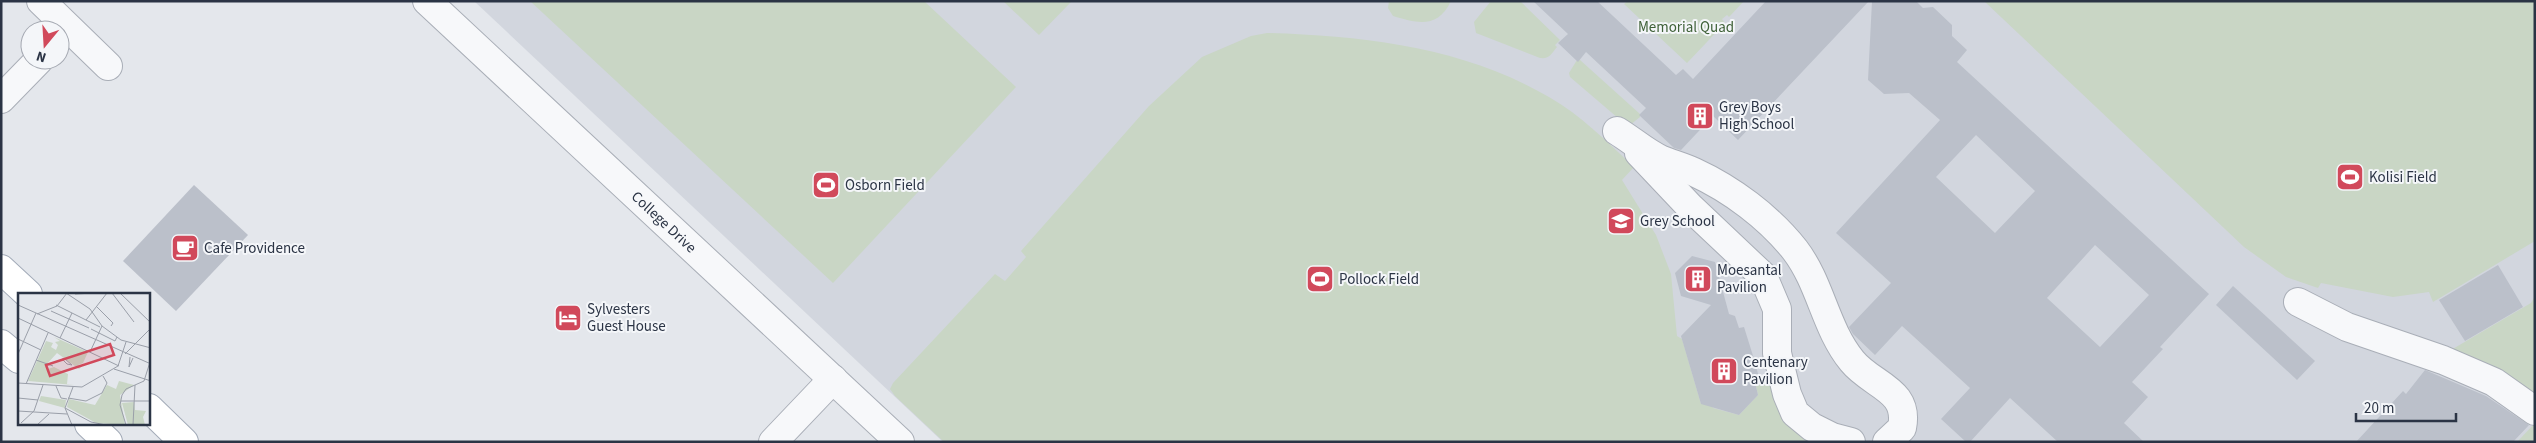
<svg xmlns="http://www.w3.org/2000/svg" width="2536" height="443" font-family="'Source Sans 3',sans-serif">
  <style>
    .built { fill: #d2d6de }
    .green { fill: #c9d6c5 }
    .building { fill: #bbc0ca; fill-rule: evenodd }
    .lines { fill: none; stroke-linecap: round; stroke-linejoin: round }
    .minor-casing { stroke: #a9aeb7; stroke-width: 30 }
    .major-casing { stroke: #a3abb8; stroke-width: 30 }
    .minor { stroke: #f7f8fa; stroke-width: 28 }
    .major { stroke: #fff; stroke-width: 28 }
    .labels { text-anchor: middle; stroke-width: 4; stroke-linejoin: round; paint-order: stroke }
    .park-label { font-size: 15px; fill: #3f6138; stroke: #f4f6f9 }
    .poi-label { font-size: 15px; fill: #2b3445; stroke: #f4f6f9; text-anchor: start }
    .street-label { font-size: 15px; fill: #2b3445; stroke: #f4f6f9 }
    .inset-road { fill: none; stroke: #9a9fa9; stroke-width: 1 }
    .view { fill: #d1495b; fill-opacity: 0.15; stroke: #d1495b; stroke-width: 2.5 }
    .inset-edge { fill: none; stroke: #2b3445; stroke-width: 2.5 }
  </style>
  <rect width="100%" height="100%" fill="#e4e7ec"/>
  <path class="built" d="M474,1H2535V442H943Z"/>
  <g class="green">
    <path d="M530,1H924L1016,87L833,283Z"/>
    <path d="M1003,1H1072L1039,35Z"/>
    <path d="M1389,1H1451C1438,28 1419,24 1393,16L1388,8Z"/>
    <path d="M1491,1H1520L1560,40L1555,45L1557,47C1551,54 1550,59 1540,58L1476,33L1474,22Z"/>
    <path d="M1628,1H1744L1729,17L1727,15L1722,19L1725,23L1687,63L1624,4Z"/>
    <path d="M1984,1H2535V241L2433,302L2429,292L2393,297L2321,283L2318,288L2286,277L2244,247Z"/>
    <path d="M1267,33C1364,36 1463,47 1549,97C1581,115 1607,142 1634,167L1622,180L1656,235L1671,274L1677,336L1682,339L1701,404L1710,401L1713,408L1739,415L1758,395L1755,382L1770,374L1811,442H944L895,396L890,389L893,383L995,274L1005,281L1026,257L1021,251L1149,106L1202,57L1251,36Z"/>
    <path d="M1577,60H1580L1640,114V117L1630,125L1625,124L1570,77L1569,73Z"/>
    <path d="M2535,296V394L2478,359L2451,350L2531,303Z"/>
    <path d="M2535,423V442H2517Z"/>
  </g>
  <g class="building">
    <path d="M1533,1H1597L1676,75L1683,69L1693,79L1766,1H1869L1738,140L1713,116L1681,150L1674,148L1639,115L1646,108L1586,52L1578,62L1558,43L1568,34Z"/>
    <path d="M1872,1H1916L1923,8L1933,7L1952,25V36L1967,50L1957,62L2209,294L2160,347L2163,349L2132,382L2148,397L2124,423L2144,442H2058L2010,398L1970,442H1966L1941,419L1970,388L1902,326L1875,355L1853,334L1849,327L1891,283L1836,233L1940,120L1909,93L1884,94L1868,80ZM1976,135L2035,191L1995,233L1936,177ZM2095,245L2149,295L2100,347L2047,298Z"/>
    <path d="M194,185L248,235L176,311L123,261Z"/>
    <path d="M1692,256L1715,262L1729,314L1735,316L1739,328L1744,327L1754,359L1760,381L1755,382L1758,395L1739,415L1701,404L1681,336L1711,305L1681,296L1675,273Z"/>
    <path d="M2498,265L2523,307L2465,341L2439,300Z"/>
    <path d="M2233,286L2315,361L2297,380L2216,305Z"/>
    <path d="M2425,370L2486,396L2529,425L2513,442H2356L2403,391L2406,394Z"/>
  </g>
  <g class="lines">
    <g class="minor-casing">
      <g id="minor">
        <path d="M41,1L108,66"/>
        <path id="s1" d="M427,1L900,442"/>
        <path d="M1,99L39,60"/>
        <path d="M1617,131C1632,140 1646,153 1662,160C1672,164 1683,167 1694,172C1731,189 1769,217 1795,250C1821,284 1825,328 1852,361C1872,386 1910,389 1902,428L1887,442"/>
        <path d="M1639,153L1691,208L1763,276L1777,309V353L1787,394L1795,413L1812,427L1832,437L1851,442"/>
        <path d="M2298,302L2347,327L2443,360L2494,382L2535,411"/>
        <path d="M773,442L833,379"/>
      </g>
    </g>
    <g class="major-casing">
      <g id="major">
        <path d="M1,269L28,294"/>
        <path d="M1,344L19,359"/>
        <path d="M149,408L184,442"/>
        <path d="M89,424L108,442"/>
      </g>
    </g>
    <use href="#minor" class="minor"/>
    <use href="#major" class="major"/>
  </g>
  <defs>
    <g id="building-square" transform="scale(1.4375)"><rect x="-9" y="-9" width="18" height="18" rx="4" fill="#d1495b" stroke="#f4f6f9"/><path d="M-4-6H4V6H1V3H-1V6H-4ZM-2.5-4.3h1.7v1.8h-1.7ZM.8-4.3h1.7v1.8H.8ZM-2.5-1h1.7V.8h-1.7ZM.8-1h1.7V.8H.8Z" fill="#fff"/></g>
    <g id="stadium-square" transform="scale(1.4375)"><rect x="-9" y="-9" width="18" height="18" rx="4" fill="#d1495b" stroke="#f4f6f9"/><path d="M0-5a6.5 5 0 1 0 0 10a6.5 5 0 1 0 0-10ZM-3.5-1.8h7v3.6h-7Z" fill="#fff"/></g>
    <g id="school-square" transform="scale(1.4375)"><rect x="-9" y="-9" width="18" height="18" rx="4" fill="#d1495b" stroke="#f4f6f9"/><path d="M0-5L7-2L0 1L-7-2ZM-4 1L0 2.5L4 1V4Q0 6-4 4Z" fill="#fff"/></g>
    <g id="cafe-square" transform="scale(1.4375)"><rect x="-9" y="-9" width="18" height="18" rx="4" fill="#d1495b" stroke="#f4f6f9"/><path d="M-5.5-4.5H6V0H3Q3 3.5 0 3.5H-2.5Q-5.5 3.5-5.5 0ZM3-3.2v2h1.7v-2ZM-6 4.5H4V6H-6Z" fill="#fff"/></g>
    <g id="hotel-square" transform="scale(1.4375)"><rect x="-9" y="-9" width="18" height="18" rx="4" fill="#d1495b" stroke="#f4f6f9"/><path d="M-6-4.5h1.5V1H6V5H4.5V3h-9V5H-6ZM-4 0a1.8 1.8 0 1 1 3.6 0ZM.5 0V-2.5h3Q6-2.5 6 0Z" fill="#fff"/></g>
  </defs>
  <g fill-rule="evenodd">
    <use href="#building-square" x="1700" y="116"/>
    <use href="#stadium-square" x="2350" y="177"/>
    <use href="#stadium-square" x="826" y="185"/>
    <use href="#school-square" x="1621" y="221"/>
    <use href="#cafe-square" x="185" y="248"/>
    <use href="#stadium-square" x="1320" y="279"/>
    <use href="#building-square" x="1698" y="279"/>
    <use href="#hotel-square" x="568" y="318"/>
    <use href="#building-square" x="1724" y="371"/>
  </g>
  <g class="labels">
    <g class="park-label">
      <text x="1686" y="32">Memorial Quad</text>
    </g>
    <g class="poi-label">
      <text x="1719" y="112">Grey Boys<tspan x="1719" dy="17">High School</tspan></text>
      <text x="2369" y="182">Kolisi Field</text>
      <text x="845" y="190">Osborn Field</text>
      <text x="1640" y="226">Grey School</text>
      <text x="204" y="253">Cafe Providence</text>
      <text x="1717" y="275">Moesantal<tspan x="1717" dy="17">Pavilion</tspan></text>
      <text x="1339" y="284">Pollock Field</text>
      <text x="587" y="314">Sylvesters<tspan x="587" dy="17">Guest House</tspan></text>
      <text x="1743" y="367">Centenary<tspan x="1743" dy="17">Pavilion</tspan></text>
    </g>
    <g class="street-label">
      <text dy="5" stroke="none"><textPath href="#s1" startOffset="324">College Drive</textPath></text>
    </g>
  </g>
  <g transform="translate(18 293)">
    <rect width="132" height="132" fill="#e4e7ec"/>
    <path d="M36,44L70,59L65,70L60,72L64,73L61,76L39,60L28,72L30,76L36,74L50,81L49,91L56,92L10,88L28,48L35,50L33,54L38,57L40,52L37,49L42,48ZM101,88L116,92L102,102L107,132L78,130L49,114L51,106L77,112L89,92L98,96ZM23,103L48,107L47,115L21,108ZM116,109L117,117L128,118L125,124L127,132H110L104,110Z" fill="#c9d6c5"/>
    <path class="inset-road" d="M48,0L72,16L84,33L103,47L133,55M94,0L116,29M102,0L133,30M57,1L76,0M0,12L133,71M38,12L82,34M78,13L95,30L93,33M33,18L71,35M19,21L39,13L49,0M0,25L101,73M68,27L89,0M73,36L97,48L99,44M42,45L54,20M0,46L23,57M72,59L84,33M0,61L18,20M107,61L133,35M112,64L111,74L115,65M44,66H47L54,72L49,71ZM18,67L35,73M96,76L133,88M0,90L64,94L100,73L108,49M8,91L30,40M38,93L43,105L49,106M0,105L20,107M50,105L68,108L84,100L89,90L85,83M103,108H133M47,115L73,129L88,132M0,118L49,121M3,130L16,118L25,92M19,132L31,121M54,132L47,115L55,94M108,132L102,112L104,102L108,96L126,88L132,69M115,132L117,92"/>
    <path class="view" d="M92,51L96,62L32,83L28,72Z"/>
    <rect width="132" height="132" class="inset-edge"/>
  </g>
  <rect width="2536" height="443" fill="none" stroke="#2b3445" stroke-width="5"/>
  <g transform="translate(45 45) rotate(198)"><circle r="24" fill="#f4f6f9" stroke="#a4a8b1"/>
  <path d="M0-4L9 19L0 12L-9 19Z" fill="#d1495b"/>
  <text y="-8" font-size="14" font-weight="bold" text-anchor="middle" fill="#2b3445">N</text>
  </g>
  <path d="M2356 413v8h100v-8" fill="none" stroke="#2b3445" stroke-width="2.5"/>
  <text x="2364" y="413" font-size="15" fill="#2b3445" stroke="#f4f6f9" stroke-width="4" paint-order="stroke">20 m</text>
</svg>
